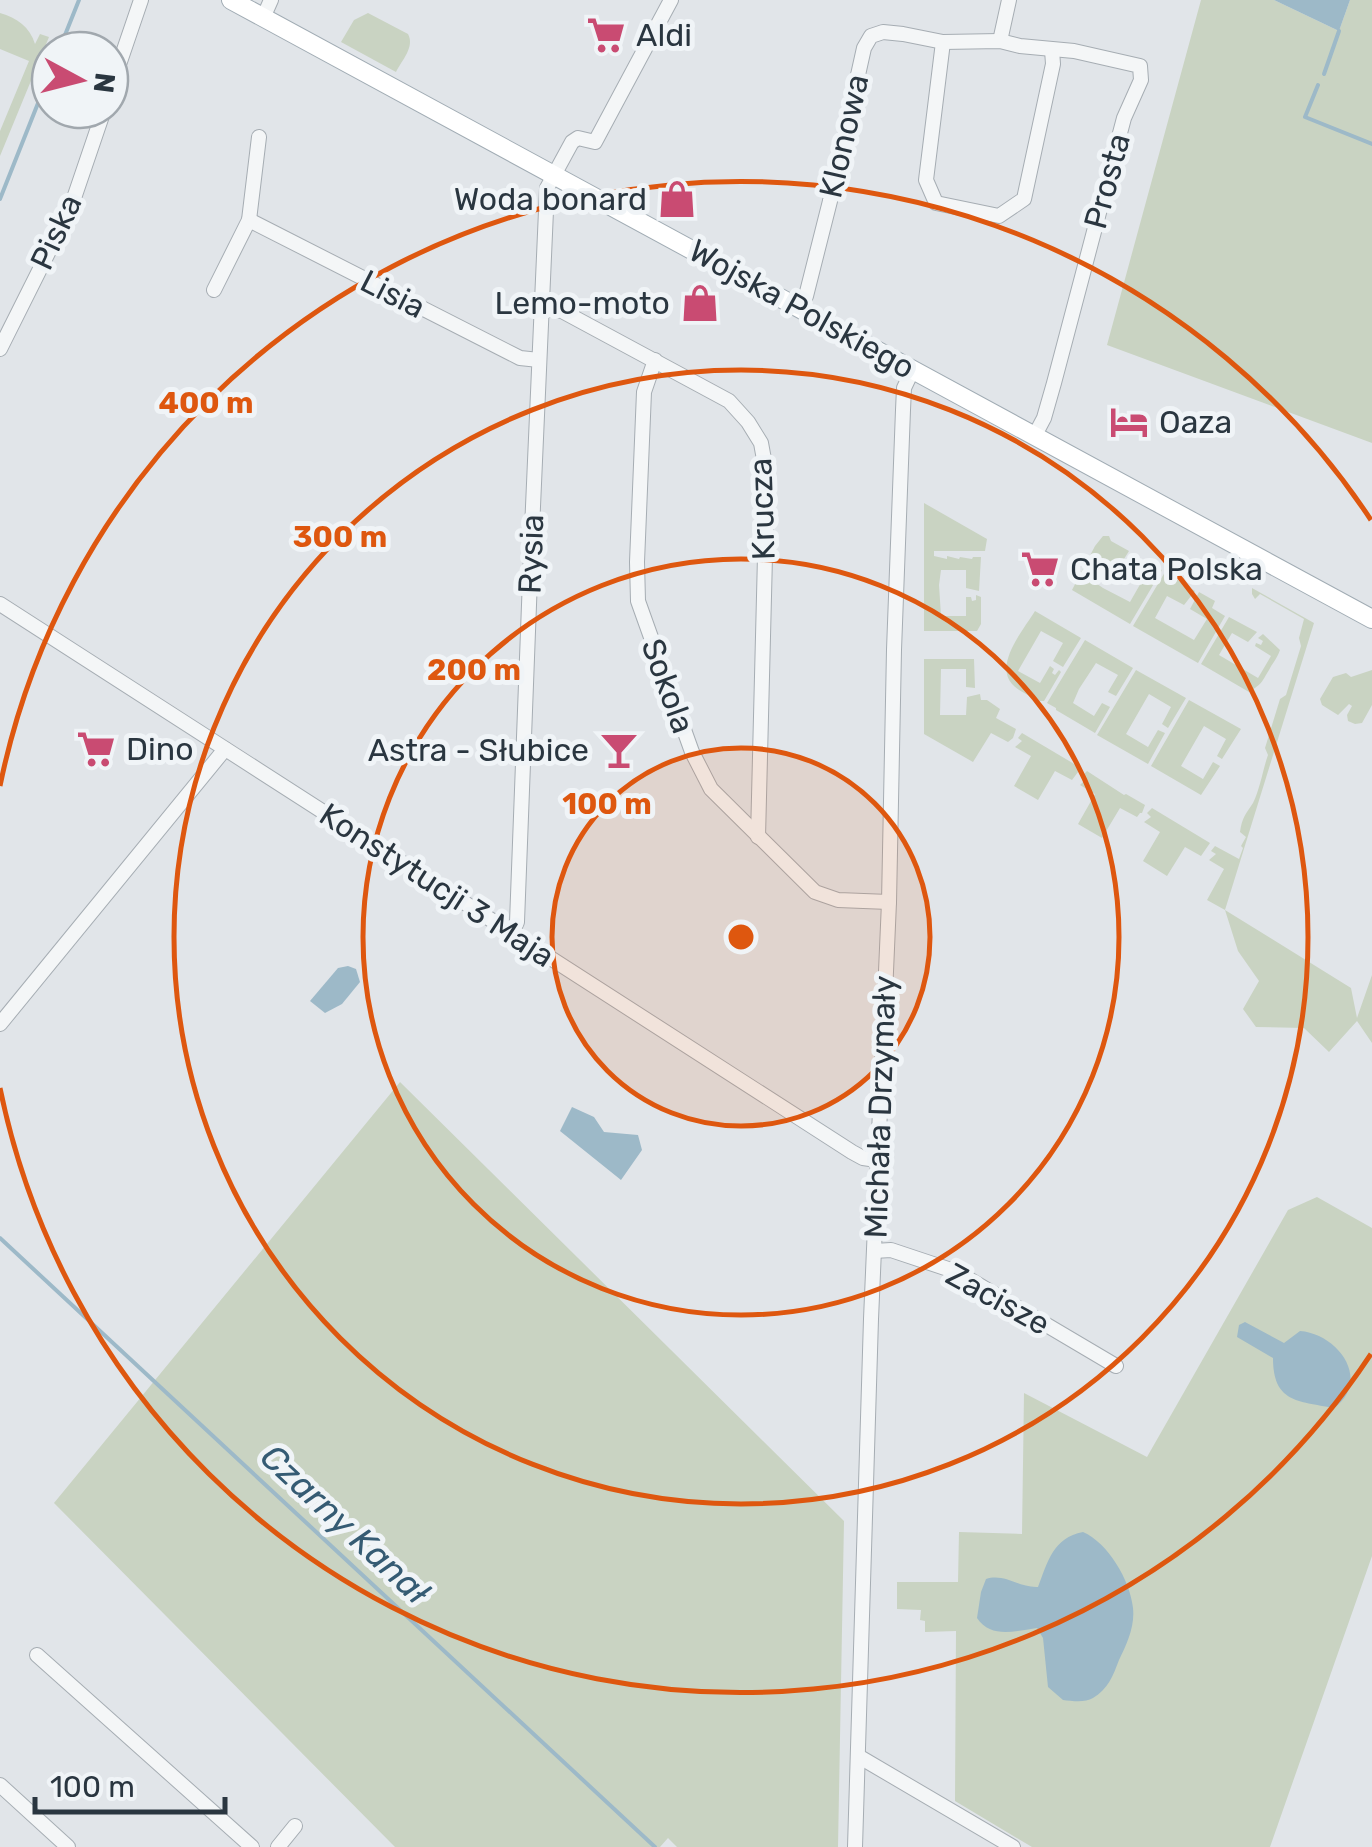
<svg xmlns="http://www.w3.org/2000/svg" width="1372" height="1847" font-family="Rubik,sans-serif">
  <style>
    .green { fill: #c9d3c2 }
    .water { fill: #9db9c8 }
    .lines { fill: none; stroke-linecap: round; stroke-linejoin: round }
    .stream { stroke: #9db9c8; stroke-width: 4 }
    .minor-casing { stroke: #a6adb3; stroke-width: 16 }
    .major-casing { stroke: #a1acb4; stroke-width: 20 }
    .minor { stroke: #f4f6f7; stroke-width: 14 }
    .major { stroke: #fff; stroke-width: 18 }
    .ring { fill: none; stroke: #de570f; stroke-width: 5 }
    .labels { text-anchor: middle; stroke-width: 10; stroke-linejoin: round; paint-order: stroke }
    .poi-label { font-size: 32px; fill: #2a3640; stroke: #f0f4f7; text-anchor: start }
    .street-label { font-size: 32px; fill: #2a3640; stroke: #f0f4f7 }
    .water-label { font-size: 35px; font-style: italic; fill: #355b73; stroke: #f0f4f7 }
    .centre { fill: #de570f; stroke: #f0f4f7; stroke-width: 5 }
    .ring-label { font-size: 30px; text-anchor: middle; font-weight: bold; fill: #de570f; stroke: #f0f4f7; stroke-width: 10; stroke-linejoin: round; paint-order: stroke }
  </style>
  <rect width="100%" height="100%" fill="#e1e5e9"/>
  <g class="green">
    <path d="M1201,0H1274L1339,31L1350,0H1372V443L1107,345Z"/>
    <path d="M0,13C17,18 30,27 35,44L40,34L49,37L0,156V131L29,61L0,49Z"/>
    <path d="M368,13L408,34C415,47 402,60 396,72L341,42L354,20Z"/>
    <path d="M924,503L987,539L985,551H934V556L947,559V556L959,559L960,557L972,559L973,557H981L979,591L966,588V570H941L939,585L941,616H966V597H971L972,601L976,600V595L981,597V624L977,631H924Z"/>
    <path d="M1103,536H1109L1111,541L1129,551L1119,567L1103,558L1090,579L1103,588L1130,602L1142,581L1126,571L1133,556L1162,570L1130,624L1072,590L1095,546Z"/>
    <path d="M1165,572L1195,591L1184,605L1167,596L1155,618L1194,640L1207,619L1190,609L1199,592L1215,601L1212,608L1225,616L1198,663L1133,626Z"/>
    <path d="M1252,588L1314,623L1225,910L1351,988L1357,1018L1372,975V1043L1357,1021L1329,1052L1304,1028L1256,1027L1243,1009L1259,981L1238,951L1225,910L1207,900L1224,869L1209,860L1216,854L1211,851L1215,846L1239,859L1243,848L1241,846L1246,837L1240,832C1242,817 1246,814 1253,803C1260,789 1263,769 1268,755L1265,748L1280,699L1286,695L1301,646L1299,638L1304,619L1260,594L1255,599L1252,594Z"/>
    <path d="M1035,611L1081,638L1063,667L1053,661L1063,643L1041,631L1018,671L1040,683L1050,666L1054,669L1052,673L1055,675L1059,670L1061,672L1044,701H1040C1031,696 1019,692 1012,684C994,664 1024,629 1035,611Z"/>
    <path d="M1229,617L1257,632L1248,642L1232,633L1219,655L1258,678L1271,656L1255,646L1256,643L1261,645L1263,641L1258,638L1263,634L1280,650C1277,659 1273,662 1269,670C1261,683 1263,683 1249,692L1201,664Z"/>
    <path d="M1085,640L1133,668L1116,696L1108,692L1118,675L1096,663L1079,689L1073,703L1094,716L1102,703L1110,707L1095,733L1056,710V708L1047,703Z"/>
    <path d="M924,659H974L975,688L966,687V669H941L940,715H966L967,697L980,694L981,700H987L1000,709L996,718L1016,729L1013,738L1008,742L991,733L973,762L924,734Z"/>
    <path d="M1136,670L1186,698L1168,728L1162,724L1171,707L1149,694L1126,734L1148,747L1158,730L1165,733L1148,764L1097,735Z"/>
    <path d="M1372,670V705L1362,723L1355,724L1348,721L1347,715L1352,706L1349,704L1338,715L1322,705L1320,699L1333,677L1346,673L1351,677Z"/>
    <path d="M1189,700L1241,729L1222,759L1217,756L1226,739L1204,726L1181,766L1203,779L1213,762L1220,766L1201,795L1151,766Z"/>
    <path d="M1022,733L1081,768L1072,780L1055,771L1038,800L1014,786L1031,756L1015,747L1022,741L1018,738Z"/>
    <path d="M1087,771L1124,795L1126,794L1145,805L1142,813H1140L1137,817L1120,808L1102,838L1078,824L1095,794L1080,785L1086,779L1082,776Z"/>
    <path d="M1152,808L1210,843L1201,856L1185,847L1167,876L1143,861L1160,832L1144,822L1151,817L1147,813Z"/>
    <path d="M400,1082L844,1521L838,1847H677L668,1838L660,1847H395L54,1503Z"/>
    <path d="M1317,1197L1372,1228V1556L1270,1847H1032L955,1801L956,1631L925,1632V1621L920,1620L921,1610L897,1609V1582H958L959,1532L1022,1534L1024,1393L1147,1457L1288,1210Z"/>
  </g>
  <g class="water">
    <path d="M1274,0H1350L1339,31Z"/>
    <path d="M348,966L356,969L360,982L342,1004L325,1013L310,1001L338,968Z"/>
    <path d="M572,1107L594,1117L604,1132L638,1135L642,1150L621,1180L560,1131Z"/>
    <path d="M1245,1322L1284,1343L1300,1331C1338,1334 1372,1380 1334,1408C1297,1401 1273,1402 1273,1358L1237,1337L1239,1325Z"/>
    <path d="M1083,1532C1108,1543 1130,1580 1133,1608C1135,1626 1127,1644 1119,1660C1113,1676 1108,1689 1093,1698C1085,1703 1072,1701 1063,1700L1048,1687L1043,1638L1037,1628C1015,1631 991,1639 977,1618L981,1592L986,1579C1005,1573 1019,1588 1038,1587C1048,1561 1053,1538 1083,1532Z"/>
  </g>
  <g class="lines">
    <g class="stream">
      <path d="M59,50L79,0"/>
      <path d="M1324,74L1339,31"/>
      <path d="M1318,85L1305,117L1372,144"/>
      <path d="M0,199L50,73"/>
      <path d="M0,1238L655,1847"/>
    </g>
    <g class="minor-casing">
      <g id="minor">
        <path d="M263,18L271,0"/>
        <path d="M1000,41L1009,0"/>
        <path d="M943,42L926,180L936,203L999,216L1024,199L1053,64L1052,50"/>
        <path d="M110,91L141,0"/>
        <path d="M249,220L520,358L539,360"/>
        <path d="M214,290L249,220L259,137"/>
        <path d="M542,308L562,311L729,401L748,422L761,443L767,476L758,837"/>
        <path d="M800,308L806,296L830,201L864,48L871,36L883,32L903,34L943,42L1000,41L1020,46L1074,51L1140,66L1141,80L1124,118L1054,383L1044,418L1035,435"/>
        <path d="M0,349L71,207L104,110"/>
        <path d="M655,360L644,392L637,562L638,601L692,752L711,789L815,892L838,900L889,902"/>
        <path d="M0,604L852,1152L863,1158L877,1160"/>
        <path d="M512,933L517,922L531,552L547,188L572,142L578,138L595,142L671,0"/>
        <path d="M0,1024L225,749"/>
        <path d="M874,1251L891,1250L957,1272L1116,1366"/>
        <path d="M37,1655L252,1847"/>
        <path d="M858,1756L1013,1847"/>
        <path d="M0,1785L68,1847"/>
        <path d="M278,1847L295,1826"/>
        <path d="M855,1847L871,1319L889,902L894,650L903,410L904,388L913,369"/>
      </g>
    </g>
    <g class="major-casing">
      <path id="major" d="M231,0L1372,619"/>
    </g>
    <use href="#minor" class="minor"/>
    <use href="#major" class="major"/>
  </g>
  <circle cx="741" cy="937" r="189" fill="#de570f" fill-opacity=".12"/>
  <g class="ring">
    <circle cx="741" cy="937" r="189"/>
    <circle cx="741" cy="937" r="378"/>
    <circle cx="741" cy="937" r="567"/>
    <path d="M1371 1354A756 756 0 0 1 0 1088M0 786A756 756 0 0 1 1371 520"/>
  </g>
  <defs>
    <g id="supermarket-bare" transform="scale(3)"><path d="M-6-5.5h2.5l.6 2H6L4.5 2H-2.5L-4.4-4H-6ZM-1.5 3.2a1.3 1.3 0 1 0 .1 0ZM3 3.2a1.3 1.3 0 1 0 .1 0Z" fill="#c94b72" stroke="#f0f4f7" stroke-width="2.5" paint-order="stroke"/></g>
    <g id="shop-bare" transform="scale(3)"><path d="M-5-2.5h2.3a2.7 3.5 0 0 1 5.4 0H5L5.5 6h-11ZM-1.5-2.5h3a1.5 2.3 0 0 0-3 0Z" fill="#c94b72" stroke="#f0f4f7" stroke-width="2.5" paint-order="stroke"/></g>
    <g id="hotel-bare" transform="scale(3)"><path d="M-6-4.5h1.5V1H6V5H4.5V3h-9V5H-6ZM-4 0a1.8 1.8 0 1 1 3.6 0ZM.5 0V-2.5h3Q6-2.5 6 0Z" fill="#c94b72" stroke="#f0f4f7" stroke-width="2.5" paint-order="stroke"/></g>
    <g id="bar-bare" transform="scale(3)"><path d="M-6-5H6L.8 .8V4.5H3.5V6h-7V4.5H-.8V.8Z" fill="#c94b72" stroke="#f0f4f7" stroke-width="2.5" paint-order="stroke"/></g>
  </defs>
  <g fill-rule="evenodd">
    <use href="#supermarket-bare" x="606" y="35"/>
    <use href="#shop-bare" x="677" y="199"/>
    <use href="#shop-bare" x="700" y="303"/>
    <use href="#hotel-bare" x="1129" y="422"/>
    <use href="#supermarket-bare" x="1040" y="569"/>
    <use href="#supermarket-bare" x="96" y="749"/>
    <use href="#bar-bare" x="619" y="750"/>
  </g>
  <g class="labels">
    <g class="poi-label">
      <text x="636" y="46">Aldi</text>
      <text x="647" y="210" text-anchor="end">Woda bonard</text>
      <text x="670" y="314" text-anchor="end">Lemo-moto</text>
      <text x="1159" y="433">Oaza</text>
      <text x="1070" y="580">Chata Polska</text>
      <text x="126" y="760">Dino</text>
      <text x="589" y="761" text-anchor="end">Astra - Słubice</text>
    </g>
    <g class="street-label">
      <text transform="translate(844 136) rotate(-77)" y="11">Klonowa</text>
      <text transform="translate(1107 181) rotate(-75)" y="11">Prosta</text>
      <text transform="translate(56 232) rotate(-65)" y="11">Piska</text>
      <text transform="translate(393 294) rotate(27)" y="11">Lisia</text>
      <text transform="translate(802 309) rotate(29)" y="11">Wojska Polskiego</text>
      <text transform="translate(762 509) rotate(-92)" y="11">Krucza</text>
      <text transform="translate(531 554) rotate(-88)" y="11">Rysia</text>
      <text transform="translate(668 686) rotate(70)" y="11">Sokola</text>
      <text transform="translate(437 885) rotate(33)" y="11">Konstytucji 3 Maja</text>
      <text transform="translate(880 1107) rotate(-88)" y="11">Michała Drzymały</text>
      <text transform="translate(998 1299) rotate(29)" y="11">Zacisze</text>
    </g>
    <g class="water-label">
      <text transform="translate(345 1524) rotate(43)" y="12">Czarny Kanał</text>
    </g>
  </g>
  <circle cx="741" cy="937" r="15" class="centre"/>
  <g class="ring-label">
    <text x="206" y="413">400 m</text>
    <text x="340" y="547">300 m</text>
    <text x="474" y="680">200 m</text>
    <text x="607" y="814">100 m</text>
  </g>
  <g transform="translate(80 80) rotate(97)"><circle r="48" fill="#f0f4f7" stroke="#a1a8ae" stroke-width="2.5"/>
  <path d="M0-8L18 38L0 25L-18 38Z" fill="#c94b72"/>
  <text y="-15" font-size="28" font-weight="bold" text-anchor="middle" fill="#2a3640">N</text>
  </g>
  <path d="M35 1797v15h190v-15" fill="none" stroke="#2a3640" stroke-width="5"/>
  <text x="50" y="1797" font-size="30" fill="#2a3640" stroke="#f0f4f7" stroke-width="8" paint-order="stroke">100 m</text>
</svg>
